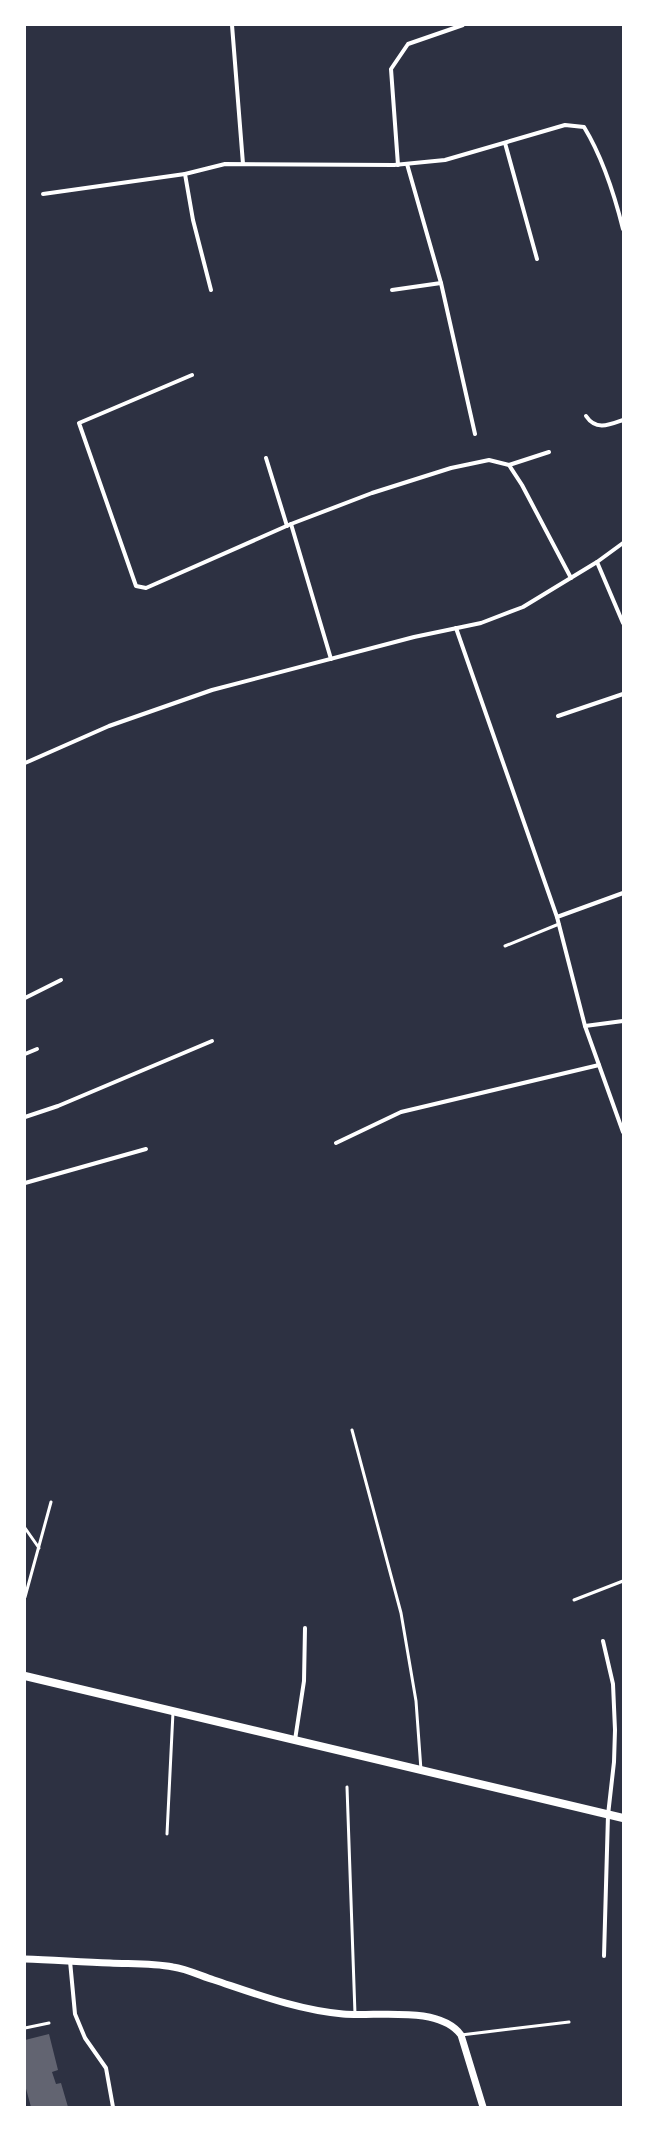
<svg xmlns="http://www.w3.org/2000/svg" width="648" height="2132" font-family="Mulish,sans-serif">
  <style>
    .building { fill: #626471 }
    .lines { fill: none; stroke-linecap: round; stroke-linejoin: round }
    .service { stroke: #fff; stroke-width: 3 }
    .minor { stroke: #fff; stroke-width: 4 }
    .tertiary { stroke: #fff; stroke-width: 7 }
    .secondary { stroke: #fff; stroke-width: 8 }
  </style>
  <rect width="100%" height="100%" fill="#2d3142"/>
  <path class="building" d="M49,2034L58,2070L52,2072L56,2084L61,2083L68,2107H31L25,2085V2040Z"/>
  <g class="lines">
    <g class="service">
      <path d="M505,946L559,924"/>
      <path d="M352,1430L401,1613L416,1701L421,1770"/>
      <path d="M25,1528L39,1548"/>
      <path d="M25,1597L51,1502"/>
      <path d="M574,1600L623,1581"/>
      <path d="M347,1787L355,2014"/>
      <path d="M167,1834L173,1712"/>
      <path d="M25,2028L49,2023"/>
      <path d="M461,2035L569,2022"/>
    </g>
    <g class="minor">
      <path d="M232,25L243,164"/>
      <path d="M505,143L537,259"/>
      <path d="M407,164L441,283L475,434"/>
      <path d="M398,165L391,69L408,44L463,25"/>
      <path d="M43,194L185,174"/>
      <path d="M211,290L193,220L185,174L225,164L394,165L445,160L565,125L584,127C603,158 614,193 623,229"/>
      <path d="M392,290L441,283"/>
      <path d="M192,375L79,423L136,586L146,588L291,524L372,493L451,468L489,460L509,465L522,485L571,578"/>
      <path d="M586,416C596,431 609,425 623,420"/>
      <path d="M266,458L287,526"/>
      <path d="M509,465L549,452"/>
      <path d="M291,524L331,659"/>
      <path d="M597,562L623,623"/>
      <path d="M456,628L557,917L585,1026L623,1132"/>
      <path d="M558,716L623,694"/>
      <path d="M25,763L109,726L212,690L414,637L481,623L523,607L597,562L623,543"/>
      <path d="M557,917L623,893"/>
      <path d="M25,998L61,980"/>
      <path d="M585,1026L623,1021"/>
      <path d="M25,1054L37,1049"/>
      <path d="M25,1117L58,1106L212,1041"/>
      <path d="M336,1143L401,1112L599,1065"/>
      <path d="M25,1183L146,1149"/>
      <path d="M603,1641L613,1684L615,1730L614,1762L608,1815L604,1956"/>
      <path d="M295,1740L304,1681L305,1628"/>
      <path d="M70,1961L75,2014L85,2038L106,2068L113,2107"/>
    </g>
    <path class="tertiary" d="M25,1959C53,1960 82,1962 110,1963C131,1964 152,1963 173,1967C187,1969 201,1976 214,1980C256,1994 298,2010 343,2014C376,2017 439,2005 461,2035L483,2107"/>
    <path class="secondary" d="M25,1676L623,1818"/>
  </g>
  <rect width="648" height="2132" fill="none" stroke="#ffffff" stroke-width="52"/>
</svg>
